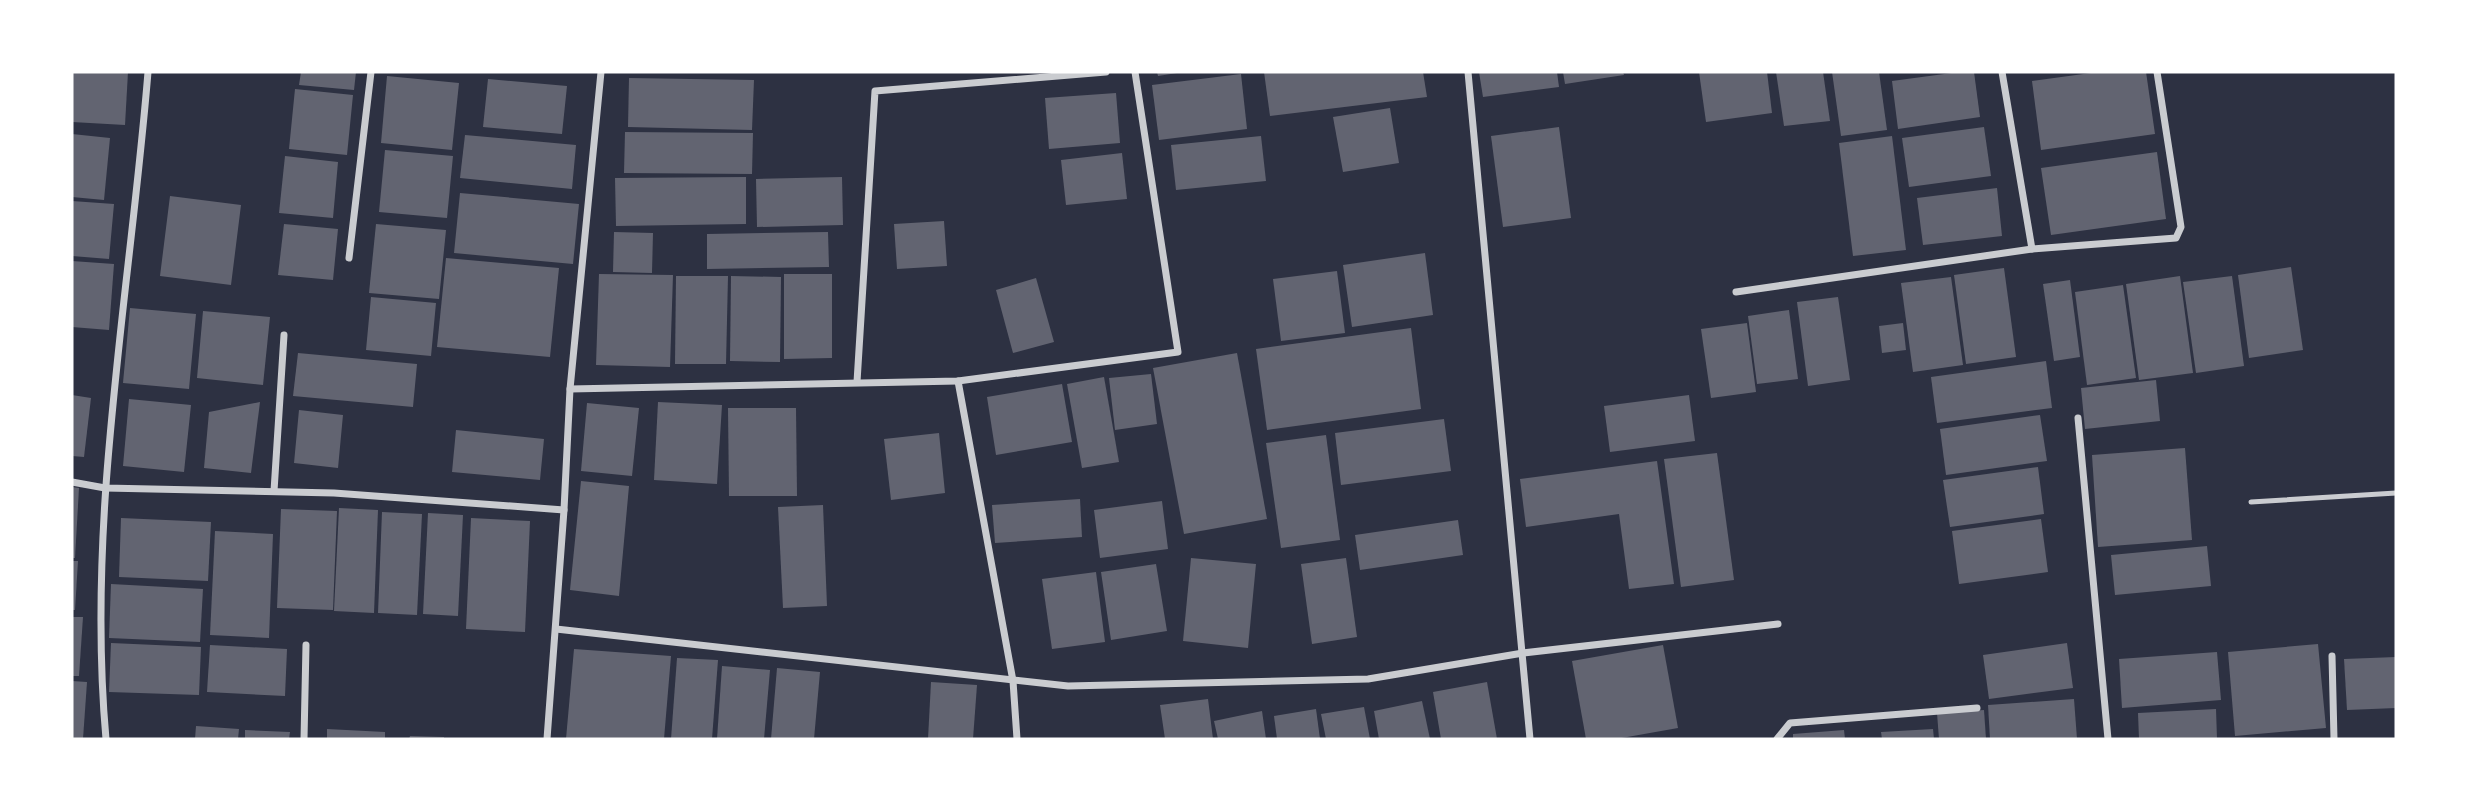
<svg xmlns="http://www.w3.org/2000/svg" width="2468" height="811" font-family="'Fira Sans Condensed',sans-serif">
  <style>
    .building { fill: #626471 }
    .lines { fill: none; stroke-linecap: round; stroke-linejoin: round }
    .service { stroke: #caccd0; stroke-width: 5 }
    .minor { stroke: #caccd0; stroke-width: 7 }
  </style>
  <rect width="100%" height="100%" fill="#2d3142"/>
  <g class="building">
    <path d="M72,72H128L125,125L72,122Z"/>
    <path d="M301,72H356L354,90L299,85Z"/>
    <path d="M1157,72H1177V73L1158,76Z"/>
    <path d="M1264,72H1423L1427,97L1270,116Z"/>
    <path d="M1479,72H1557L1559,87L1483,97Z"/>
    <path d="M1563,72H1623L1624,75L1565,84Z"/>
    <path d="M1699,72H1767L1772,113L1706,122Z"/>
    <path d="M1776,72H1823L1830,121L1784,126Z"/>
    <path d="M1832,72H1879L1887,130L1841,136Z"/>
    <path d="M1959,72H1974L1980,117L1898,129L1892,81Z"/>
    <path d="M2098,72H2146L2155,134L2041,150L2032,81Z"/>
    <path d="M1241,74L1247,129L1159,140L1152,85Z"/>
    <path d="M387,76L459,83L452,150L381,143Z"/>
    <path d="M629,78L754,80L752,130L628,127Z"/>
    <path d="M488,79L567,86L562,134L483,127Z"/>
    <path d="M295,89L353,95L347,155L289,149Z"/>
    <path d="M1116,93L1120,143L1049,149L1045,98Z"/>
    <path d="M1390,108L1399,163L1343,172L1333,117Z"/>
    <path d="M1559,127L1571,218L1503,227L1491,136Z"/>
    <path d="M1984,127L1991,176L1909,187L1902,138Z"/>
    <path d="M625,132L753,133L752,174L624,173Z"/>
    <path d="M72,134L110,138L104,200L72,197Z"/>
    <path d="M465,135L576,145L572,189L460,178Z"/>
    <path d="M1261,136L1266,181L1176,190L1171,145Z"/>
    <path d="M1892,136L1906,250L1853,256L1839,143Z"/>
    <path d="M385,150L453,156L447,218L379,212Z"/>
    <path d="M2157,152L2166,219L2051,235L2041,168Z"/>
    <path d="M1122,153L1127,199L1066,205L1061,160Z"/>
    <path d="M285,156L338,162L333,218L279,213Z"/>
    <path d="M746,177V224L616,226L615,178Z"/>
    <path d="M842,177L843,225L757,227L756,179Z"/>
    <path d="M1997,188L2002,236L1923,245L1917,198Z"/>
    <path d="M460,193L579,204L573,264L454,253Z"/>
    <path d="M170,196L241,205L231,285L160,276Z"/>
    <path d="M72,201L114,204L109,259L72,256Z"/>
    <path d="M944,221L947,266L897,269L894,224Z"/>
    <path d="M284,224L338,229L333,280L278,275Z"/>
    <path d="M376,224L446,230L439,299L369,293Z"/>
    <path d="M614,232L653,233L652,273L613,272Z"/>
    <path d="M828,232L829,267L707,269V234Z"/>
    <path d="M1425,253L1433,315L1352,327L1343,265Z"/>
    <path d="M446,258L559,268L550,357L437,347Z"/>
    <path d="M72,261L114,264L109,330L72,327Z"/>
    <path d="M2291,267L2303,350L2249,358L2238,275Z"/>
    <path d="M2004,268L2016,357L1966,364L1954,275Z"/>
    <path d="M1337,271L1345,333L1281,341L1273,279Z"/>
    <path d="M599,274L673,275L670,367L596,365Z"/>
    <path d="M784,274H832V358L784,359Z"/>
    <path d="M676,276H728L726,364H675Z"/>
    <path d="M731,276L781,277L780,362L730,361Z"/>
    <path d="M2180,276L2193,373L2139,380L2126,284Z"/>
    <path d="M2232,276L2244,366L2196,373L2183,282Z"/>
    <path d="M1951,277L1963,365L1913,372L1901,283Z"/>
    <path d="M1036,278L1054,342L1013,353L996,290Z"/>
    <path d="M2070,280L2080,357L2054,361L2043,284Z"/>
    <path d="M2123,285L2136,378L2087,385L2075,292Z"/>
    <path d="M371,297L436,303L431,356L366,350Z"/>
    <path d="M1838,297L1850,380L1808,386L1797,302Z"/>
    <path d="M130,308L196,314L189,389L123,383Z"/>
    <path d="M1789,310L1798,379L1757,384L1748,316Z"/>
    <path d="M203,311L270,317L263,385L197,378Z"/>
    <path d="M1747,323L1756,392L1711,398L1701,329Z"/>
    <path d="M1903,323L1906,350L1882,353L1879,326Z"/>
    <path d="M1411,328L1421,409L1267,430L1256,349Z"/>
    <path d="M298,353L417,364L413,407L293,396Z"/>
    <path d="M1237,353L1267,519L1184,534L1153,368Z"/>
    <path d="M2046,361L2052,408L1937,423L1931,377Z"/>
    <path d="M1151,374L1157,424L1115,430L1109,378Z"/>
    <path d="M1104,377L1119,462L1082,468L1067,384Z"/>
    <path d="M2156,380L2160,421L2085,429L2081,388Z"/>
    <path d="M1062,384L1072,442L996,455L987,397Z"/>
    <path d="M72,395L91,398L84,457L72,456Z"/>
    <path d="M1689,395L1695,441L1610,452L1604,406Z"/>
    <path d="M129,399L191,405L184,472L123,466Z"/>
    <path d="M260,402L251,473L204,468L209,412Z"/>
    <path d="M658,402L722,405L717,484L654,480Z"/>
    <path d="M587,403L639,408L632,476L581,471Z"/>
    <path d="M728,408H796L797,496H729Z"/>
    <path d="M299,410L343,415L338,468L294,463Z"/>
    <path d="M2040,415L2047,461L1946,475L1940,429Z"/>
    <path d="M1444,419L1451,471L1341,485L1335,433Z"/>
    <path d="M456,430L544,439L540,480L452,472Z"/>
    <path d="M939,433L945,493L891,500L884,439Z"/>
    <path d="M1326,435L1340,540L1281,548L1266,443Z"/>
    <path d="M2185,448L2192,540L2098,547L2092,455Z"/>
    <path d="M1717,453L1734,580L1681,587L1664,459Z"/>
    <path d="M1657,461L1674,584L1629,589L1619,514L1526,527L1520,479Z"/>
    <path d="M2038,467L2044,514L1950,527L1943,480Z"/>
    <path d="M581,481L629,486L619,596L570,590Z"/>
    <path d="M72,487L79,488L75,558H72Z"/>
    <path d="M1080,499L1082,537L995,543L992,505Z"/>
    <path d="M1162,501L1168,549L1100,558L1094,510Z"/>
    <path d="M823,505L827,606L783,608L778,507Z"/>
    <path d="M339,508L378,510L374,613L334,611Z"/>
    <path d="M281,509L337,511L333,610L277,608Z"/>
    <path d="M382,512L422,514L417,615L378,613Z"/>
    <path d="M428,513L463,515L458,616L423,614Z"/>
    <path d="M121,518L211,522L208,581L119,577Z"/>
    <path d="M471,518L530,521L525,632L466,629Z"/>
    <path d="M2041,519L2048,572L1959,584L1952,531Z"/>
    <path d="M1458,520L1463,555L1360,570L1355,535Z"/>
    <path d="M215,531L273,534L269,638L210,635Z"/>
    <path d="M2207,546L2211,586L2115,595L2111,555Z"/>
    <path d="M1191,558L1256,564L1248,648L1183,641Z"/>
    <path d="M1346,558L1357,637L1312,644L1301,564Z"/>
    <path d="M72,561H78L75,610H72Z"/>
    <path d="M1156,564L1167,631L1111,640L1101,572Z"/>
    <path d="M1096,572L1105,642L1052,649L1042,579Z"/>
    <path d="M111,584L203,589L200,642L109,638Z"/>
    <path d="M72,617H83L79,676H72Z"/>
    <path d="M111,643L201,647L199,695L109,692Z"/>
    <path d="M2067,643L2073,688L1989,699L1983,655Z"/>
    <path d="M2318,644L2326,728L2235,736L2228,652Z"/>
    <path d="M210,645L287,649L285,696L207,692Z"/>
    <path d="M1663,645L1678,728L1616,739H1586L1572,661Z"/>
    <path d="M574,649L671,656L664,739H566Z"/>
    <path d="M2217,652L2221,700L2122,708L2119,659Z"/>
    <path d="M2396,657V708L2347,710L2344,659Z"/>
    <path d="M677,658L718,660L712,739H671Z"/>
    <path d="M722,666L770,670L764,739H717Z"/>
    <path d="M777,668L820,672L814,739H771Z"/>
    <path d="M72,681L87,682L83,739H72Z"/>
    <path d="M931,682L977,685L973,739H928Z"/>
    <path d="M1487,682L1497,739H1441L1433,692Z"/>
    <path d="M1208,699L1213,739H1165L1160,705Z"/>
    <path d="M2074,699L2077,739H1990L1988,705Z"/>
    <path d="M1422,701L1430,739H1379L1374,711Z"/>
    <path d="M1364,707L1370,739H1326L1321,714Z"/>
    <path d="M1316,709L1320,739H1277L1274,716Z"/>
    <path d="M2216,709L2217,739H2139L2138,713Z"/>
    <path d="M1984,710L1986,739H1939L1937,713Z"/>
    <path d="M1262,711L1266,739H1218L1214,721Z"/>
    <path d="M196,726L239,729L238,739H195Z"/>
    <path d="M327,729L385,732V739H327Z"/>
    <path d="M1933,729L1934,739H1882L1881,732Z"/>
    <path d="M245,730L290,732L289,739H245Z"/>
    <path d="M1844,730L1845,739H1793V734Z"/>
    <path d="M410,736L444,737V739H409Z"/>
  </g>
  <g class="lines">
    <path class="service" d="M2251,502L2396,493"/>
    <g class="minor">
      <path d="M1468,72L1530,739"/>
      <path d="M2002,72L2032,249"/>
      <path d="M349,258L371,72"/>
      <path d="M1736,292L2032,249L2176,238L2181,227L2157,72"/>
      <path d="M958,381L1013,681L1017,739"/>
      <path d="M857,382L875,91L1106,72"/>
      <path d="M570,389L958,381L1178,352L1135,72"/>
      <path d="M2078,418L2108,739"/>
      <path d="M72,482L105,488L334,493L564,510"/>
      <path d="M274,491L284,335"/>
      <path d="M556,629L1068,686L1368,679L1523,653L1778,624"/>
      <path d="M2332,656L2334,739"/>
      <path d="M106,739C86,517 130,293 148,72"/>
      <path d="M304,739L306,645"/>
      <path d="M547,739L564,510L570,389L601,72"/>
      <path d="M1777,739L1790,723L1977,708"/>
    </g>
  </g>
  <rect width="2468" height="811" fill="none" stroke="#ffffff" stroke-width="147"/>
</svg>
